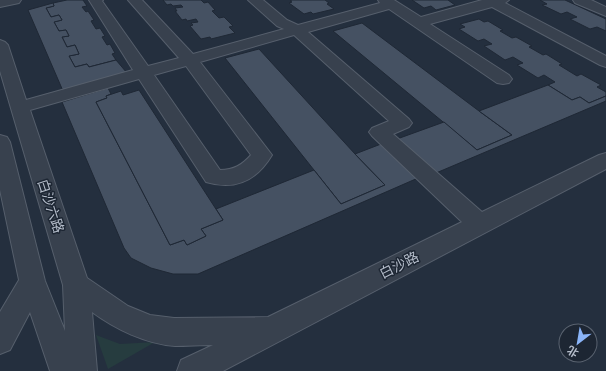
<svg xmlns="http://www.w3.org/2000/svg" width="606" height="371" font-family="'Alegreya Sans','Noto Sans SC',sans-serif">
  <style>
    .green { fill: #263c3f }
    .building { fill: #455162; stroke: #1f2835 }
    .lines { fill: none; stroke-linecap: round; stroke-linejoin: round }
    .minor-casing { stroke: #565f6c; stroke-width: 2 }
    .minor { fill: #38414e; fill-rule: evenodd }
    .labels { text-anchor: middle; stroke-width: 3; stroke-linejoin: round; paint-order: stroke }
    .street-label { font-size: 14px; fill: #b4bcc9; stroke: #1d2633 }
  </style>
  <rect width="100%" height="100%" fill="#242f3e"/>
  <path class="green" d="M96,335L120,344L155,342L108,369Z"/>
  <g class="building">
    <path d="M67,0H83L87,6L82,7L86,12L88,11L94,20L91,21L96,29L100,28L105,36L102,37L107,45L110,44L115,53L112,54L116,60L89,67L87,64L75,67L69,56L79,54L75,45L67,47L62,37L69,36L66,30L59,31L54,22L62,20L59,15L51,17L46,8L54,6L53,3Z"/>
    <path d="M163,0H201L204,3L208,2L215,10L212,11L219,18L224,17L233,26L229,27L235,33L211,39L210,37L201,39L190,26L193,25L191,23L198,22L196,19L187,21L186,19L182,20L175,11H177L175,8L183,7L181,5L173,6L171,4L167,5Z"/>
    <path d="M325,0L329,3L327,4L334,9L313,14L311,12L304,14L289,3L292,2L290,1L292,0Z"/>
    <path d="M412,0H448L455,5L436,10L431,6L424,8Z"/>
    <path d="M540,0H565L606,19V31L597,27L590,29L570,19L577,17L567,12L561,14L542,5L547,4Z"/>
    <path d="M53,3L54,6L46,8L51,17L59,15L62,20L54,22L59,31L66,30L69,36L62,37L67,47L75,45L79,54L69,56L75,67L87,64L89,67L116,60L127,73L63,91L28,10Z"/>
    <path d="M479,19L484,22L488,21L503,30L500,31L512,38L516,37L532,46L529,47L543,55L546,54L562,64L559,65L577,76L581,74L601,85L597,87L606,92V96L589,103L580,97L572,100L548,85L555,82L544,75L538,78L517,65L523,63L513,57L505,60L484,46L492,44L484,39L478,41L459,29L465,27L460,24Z"/>
    <path d="M362,23L479,111L512,135L477,150L333,31Z"/>
    <path d="M259,49L355,154L385,185L341,204L225,58Z"/>
    <path d="M548,85L572,100L580,97L589,103L606,96V101L436,173L397,139L444,122L477,150L512,135L479,111Z"/>
    <path d="M108,88L111,94L106,96L107,98L96,102L170,245L184,240L187,245L206,236L201,229L223,220L216,209L314,170L341,204L385,185L355,154L381,144L418,178L198,274H173L151,268L131,258L124,248L62,102Z"/>
    <path d="M139,90L223,220L201,229L206,236L187,245L184,240L170,245L96,102L107,98L106,96L121,91L123,95Z"/>
  </g>
  <g class="lines">
    <g class="minor-casing">
      <g id="minor">
        <path d="M0,0H21L19,3L0,7Z"/>
        <path d="M89,0H103L102,1L148,66L179,58L128,0H142L193,54L284,29L277,26L248,0H263L287,20L298,25L380,3L378,0H394L421,17L482,0H509L505,3L606,56V67L600,65L492,7L430,24L509,75L512,79L509,83L503,84L497,83L389,9L308,32L409,119L412,123L409,127L393,134L482,212L599,155L606,153V169L223,371H177L181,360L213,345C200,345 188,346 175,346C146,344 115,329 92,312L97,371H50L30,312L10,350L0,354V312L19,280L0,190V135L7,137L10,142L45,281L65,331L63,285L0,71V40L5,42L8,45L26,100L133,70ZM294,35L389,121L372,128L369,132L372,136L462,222L268,317L174,318L150,315L128,306L87,278L30,110L139,79L206,182C236,191 257,180 272,155L200,62ZM186,66L251,155C242,165 234,170 220,170L154,75Z"/>
        <path d="M573,0H591L606,7V16L575,3Z"/>
      </g>
    </g>
    <use href="#minor" class="minor"/>
  </g>
  <g class="labels">
    <g class="street-label">
      <text transform="translate(51 206) rotate(72)" y="5">白沙六路</text>
      <text transform="translate(399 265) rotate(-27)" y="5">白沙路</text>
    </g>
  </g>
  <g transform="translate(578 343) rotate(211)"><circle r="19" fill="#1d2633" stroke="#59626f"/>
  <path d="M0-3L7 15L0 10L-7 15Z" fill="#8ab4f8"/>
  <text y="-6" font-size="11" font-weight="bold" text-anchor="middle" fill="#b4bcc9">北</text>
  </g>
</svg>
